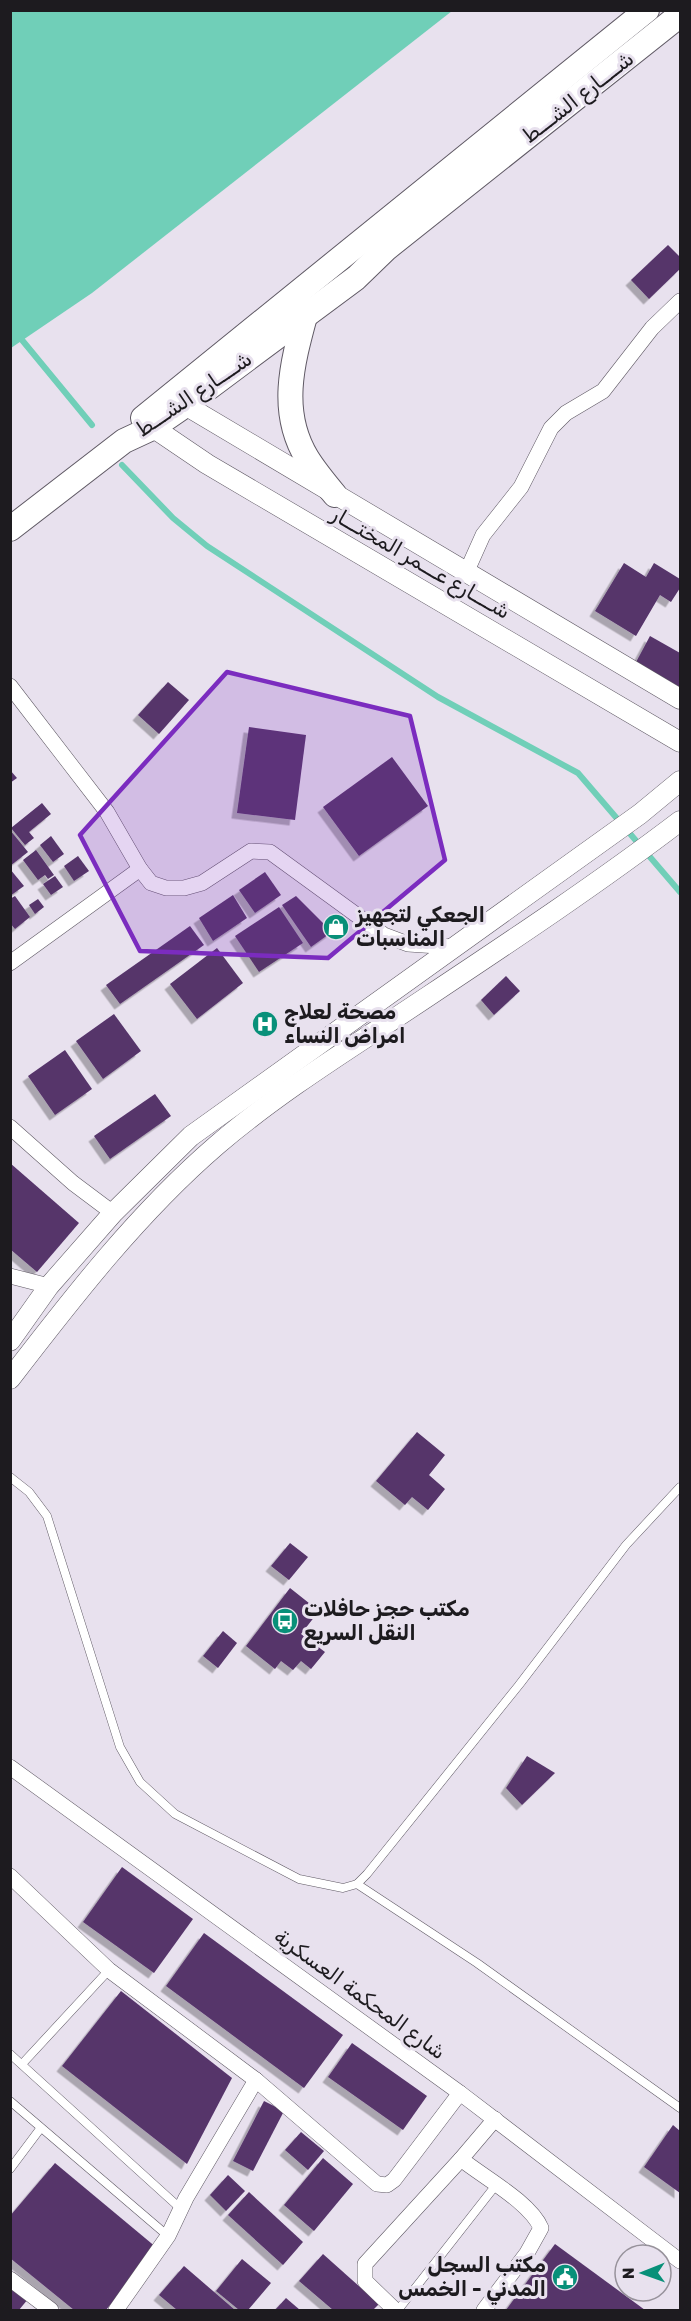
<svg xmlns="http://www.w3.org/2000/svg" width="691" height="2321" font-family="Rubik,'Noto Sans Arabic',sans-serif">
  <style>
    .water { fill: #70cfb8 }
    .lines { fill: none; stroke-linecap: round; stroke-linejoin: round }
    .stream { stroke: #70cfb8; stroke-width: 6 }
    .building { fill: #56346b; filter: url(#shadow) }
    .service-casing { stroke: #5f5964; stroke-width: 9 }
    .minor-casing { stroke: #5f5964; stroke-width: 16 }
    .tertiary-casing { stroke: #5f5964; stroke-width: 21 }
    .primary-casing { stroke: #5f5964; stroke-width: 26 }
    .service { stroke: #fff; stroke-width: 8 }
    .minor { stroke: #fff; stroke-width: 15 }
    .tertiary { stroke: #fff; stroke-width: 20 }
    .primary { stroke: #fff; stroke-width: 24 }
    .marked { fill: #7b2cbf; fill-opacity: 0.2; stroke: #7b2cbf; stroke-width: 4.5; stroke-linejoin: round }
    .labels { text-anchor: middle; stroke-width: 6; stroke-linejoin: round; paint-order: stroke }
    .street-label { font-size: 21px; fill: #1d1b1f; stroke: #e8e1ee }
    .poi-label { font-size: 21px; font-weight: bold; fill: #1d1b1f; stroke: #e8e1ee; text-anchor: start }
  </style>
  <defs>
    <filter id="shadow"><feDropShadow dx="-5.5" dy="5.5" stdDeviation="0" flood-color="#0004"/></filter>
  </defs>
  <rect width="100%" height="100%" fill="#e8e1ee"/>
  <path class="water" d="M11,10H452V11L92,293L11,348Z"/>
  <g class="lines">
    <g class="stream">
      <path d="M22,340L92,425"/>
      <path d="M122,465L173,518L207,546L438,697L578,773L680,892"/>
    </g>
  </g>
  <g class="building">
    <path d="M668,245L680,257V269L649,299L631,280Z"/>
    <path d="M624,563L646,577L654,563L680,579V588L671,602L660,595L636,636L595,611Z"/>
    <path d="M650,636L680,653V688L635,664Z"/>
    <path d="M168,682L189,700L159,734L138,715Z"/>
    <path d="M249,727L306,735L295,820L237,813Z"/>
    <path d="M392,757L428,806L359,856L323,807Z"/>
    <path d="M10,770L17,778L10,783Z"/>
    <path d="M42,803L51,814L29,832L34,838L25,845L11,828Z"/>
    <path d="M10,830L28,852L10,866Z"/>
    <path d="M51,836L64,854L53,862L40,845Z"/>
    <path d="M36,850L54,875L48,879L45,875L38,880L23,860Z"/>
    <path d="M78,856L89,871L74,881L64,866Z"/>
    <path d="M10,869L24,886L10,896Z"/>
    <path d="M265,872L281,895L255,913L239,890Z"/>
    <path d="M55,876L63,887L51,895L43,884Z"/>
    <path d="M233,895L247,918L213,941L199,918Z"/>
    <path d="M15,896L30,917L15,929L10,923V899Z"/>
    <path d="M296,896L332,932L311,947L282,905Z"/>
    <path d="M38,899L44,907L35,914L29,905Z"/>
    <path d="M279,907L303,943L259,972L235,936Z"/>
    <path d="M190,926L204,945L120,1004L106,985Z"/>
    <path d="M217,948L243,983L197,1019L170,984Z"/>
    <path d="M506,976L520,991L494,1015L481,1000Z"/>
    <path d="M114,1014L141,1051L103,1079L76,1041Z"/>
    <path d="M65,1050L92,1089L55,1115L28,1076Z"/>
    <path d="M155,1094L171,1116L110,1159L94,1136Z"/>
    <path d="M10,1163L79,1223L37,1272L10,1249Z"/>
    <path d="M417,1432L445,1455L429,1475L445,1489L428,1510L412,1497L405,1505L376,1481Z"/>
    <path d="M290,1543L308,1557L289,1580L271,1566Z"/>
    <path d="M290,1588L319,1611L301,1634L325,1652L311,1669L301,1661L293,1670L281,1661L275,1669L246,1646Z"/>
    <path d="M223,1631L237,1643L218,1668L203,1656Z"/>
    <path d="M527,1756L555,1773L522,1805L506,1788Z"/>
    <path d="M122,1867L193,1919L154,1973L83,1922Z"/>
    <path d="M204,1933L343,2035L304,2088L166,1986Z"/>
    <path d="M121,1991L232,2078L187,2164L62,2066Z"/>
    <path d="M352,2043L427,2096L403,2130L328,2077Z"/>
    <path d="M264,2101L284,2111L253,2171L233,2161Z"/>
    <path d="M673,2125L680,2131V2193L644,2167Z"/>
    <path d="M301,2132L324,2151L308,2170L285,2150Z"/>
    <path d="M323,2158L353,2184L314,2231L284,2205Z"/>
    <path d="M55,2163L157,2248L106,2310H74L10,2258V2216Z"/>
    <path d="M228,2175L245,2191L226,2211L210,2195Z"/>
    <path d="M249,2192L303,2242L283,2265L228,2215Z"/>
    <path d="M555,2244L645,2310H506Z"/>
    <path d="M323,2254L379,2304L373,2310H333L299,2281Z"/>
    <path d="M242,2259L271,2283L248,2310H239L216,2291Z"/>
    <path d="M184,2266L235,2310H177L159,2295Z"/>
    <path d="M10,2286L28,2299L19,2310H10Z"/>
    <path d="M286,2298L300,2310H275Z"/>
  </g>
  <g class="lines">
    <g class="service-casing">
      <g id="service">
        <path d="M10,1477L29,1492L47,1516L120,1747L140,1782L175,1814L299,1879L343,1888L357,1884L367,1874L519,1685L626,1545L680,1487"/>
        <path d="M357,1884L477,1963L680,2108"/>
        <path d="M10,2054L181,2209"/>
        <path d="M23,2063L109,1970"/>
        <path d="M10,2101L168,2236"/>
        <path d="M10,2169L40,2129"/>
        <path d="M398,2310L496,2185"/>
      </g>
    </g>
    <g class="minor-casing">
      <g id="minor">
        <path d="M466,573L483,535L521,487L551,428L566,413L603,391L652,328L680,301"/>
        <path d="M10,686L107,812L140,869L151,883L166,888H184L202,883L251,851L270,852L384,935L408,944L453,947"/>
        <path d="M10,963L140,869"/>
        <path d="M10,1127L73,1183L113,1213"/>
        <path d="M10,1276L49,1286"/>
        <path d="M10,1767L460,2093L680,2261"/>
        <path d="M10,1876L109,1970L256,2080L377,2184L387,2185L394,2180L460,2093"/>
        <path d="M10,2279L51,2310"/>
        <path d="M116,2310L168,2236L186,2198L256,2080"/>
        <path d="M395,2310L365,2281V2264L461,2159"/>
        <path d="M484,2310L527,2253L541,2228C530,2202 483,2177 461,2159L495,2119"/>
      </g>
    </g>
    <g class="tertiary-casing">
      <g id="tertiary">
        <path d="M175,399L680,699"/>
        <path d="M142,420L207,464L680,742"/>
        <path d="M10,1341L49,1286L113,1213L191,1136L640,814L680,781"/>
        <path d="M10,1379C73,1297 138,1213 217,1145C272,1098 333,1059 394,1019C490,955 588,891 680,821"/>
      </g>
    </g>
    <g class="primary-casing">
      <g id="primary">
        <path d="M305,316C292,364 279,412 307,458C315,471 325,483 335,495"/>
        <path d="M143,418L647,10"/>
        <path d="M10,529L124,441L152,428L184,406L356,278L387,248L680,15"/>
      </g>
    </g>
    <use href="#service" class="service"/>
    <use href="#minor" class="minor"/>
    <use href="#tertiary" class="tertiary"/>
    <use href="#primary" class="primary"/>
  </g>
  <path class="marked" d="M227,672L410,716L445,860L328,958L140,951L80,835Z"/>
  <defs>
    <g id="shop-disc" transform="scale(1.35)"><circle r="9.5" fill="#089079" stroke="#e8e1ee"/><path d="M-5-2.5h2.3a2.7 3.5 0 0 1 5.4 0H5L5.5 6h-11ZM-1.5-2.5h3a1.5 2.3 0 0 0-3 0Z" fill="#fff"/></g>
    <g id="hospital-disc" transform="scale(1.35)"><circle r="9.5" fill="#089079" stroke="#e8e1ee"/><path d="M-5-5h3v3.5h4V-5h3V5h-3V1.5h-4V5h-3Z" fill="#fff"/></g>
    <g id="bus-disc" transform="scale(1.35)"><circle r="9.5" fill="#089079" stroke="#e8e1ee"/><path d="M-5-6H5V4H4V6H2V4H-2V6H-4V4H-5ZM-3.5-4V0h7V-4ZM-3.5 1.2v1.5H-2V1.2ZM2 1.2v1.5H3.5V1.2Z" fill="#fff"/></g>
    <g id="civic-disc" transform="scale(1.35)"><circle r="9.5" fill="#089079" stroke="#e8e1ee"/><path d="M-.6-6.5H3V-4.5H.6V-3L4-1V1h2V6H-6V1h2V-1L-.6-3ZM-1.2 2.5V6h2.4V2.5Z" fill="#fff"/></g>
  </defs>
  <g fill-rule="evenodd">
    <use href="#shop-disc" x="336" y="927"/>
    <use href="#hospital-disc" x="265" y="1024"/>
    <use href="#bus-disc" x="285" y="1621"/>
    <use href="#civic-disc" x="565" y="2277"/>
  </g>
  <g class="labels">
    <g class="street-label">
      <text transform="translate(578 97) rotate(-38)" y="7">شــــارع الشـــط</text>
      <text transform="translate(194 394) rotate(-34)" y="7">شــــارع الشـــط</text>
      <text transform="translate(421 563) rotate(30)" y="7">شــــارع عـــمر المختـــار</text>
      <text transform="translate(360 1994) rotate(36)" y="7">شارع المحكمة العسكرية</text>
    </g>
    <g class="poi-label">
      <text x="356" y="922">الجعكي لتجهيز<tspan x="356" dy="24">المناسبات</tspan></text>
      <text x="284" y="1019">مصحة لعلاج<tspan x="284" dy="24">امراض النساء</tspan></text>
      <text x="304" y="1616">مكتب حجز حافلات<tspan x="304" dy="24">النقل السريع</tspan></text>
      <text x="546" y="2272" text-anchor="end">مكتب السجل<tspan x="546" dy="24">المدني - الخمس</tspan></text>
    </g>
  </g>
  <rect width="691" height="2321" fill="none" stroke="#1d1b1f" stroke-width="24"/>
  <g transform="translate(643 2273) rotate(269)"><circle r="28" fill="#e8e1ee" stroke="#97929b" stroke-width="1.5"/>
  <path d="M0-4.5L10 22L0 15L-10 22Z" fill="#089079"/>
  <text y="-9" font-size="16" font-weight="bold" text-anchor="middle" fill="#1d1b1f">N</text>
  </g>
</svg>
